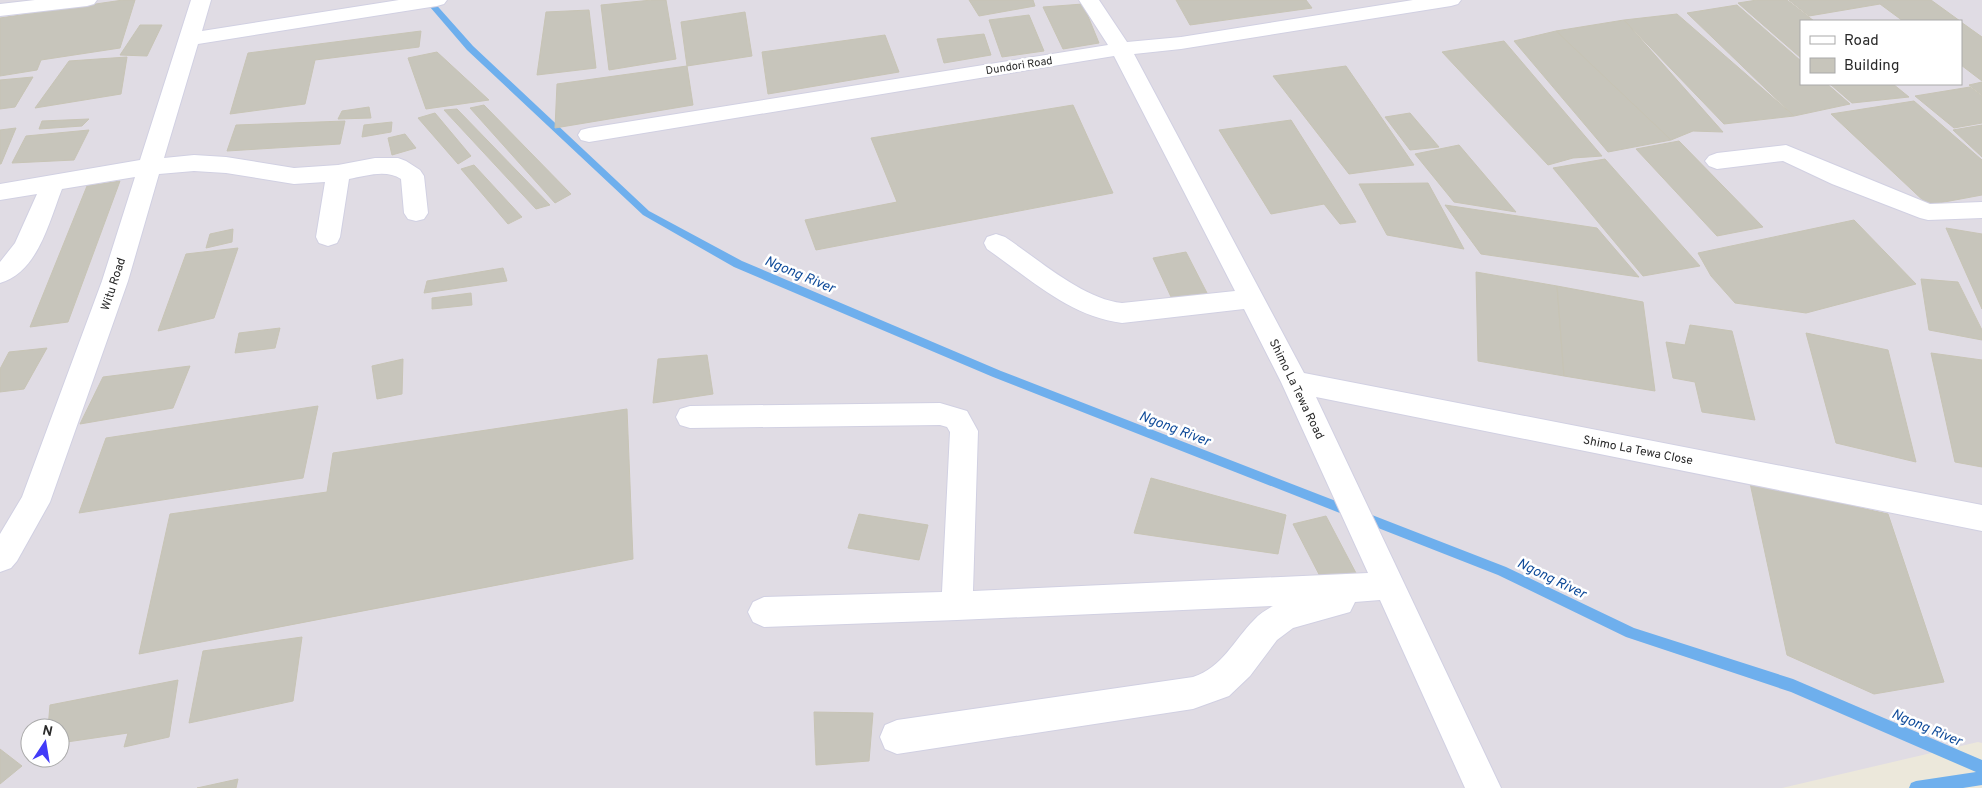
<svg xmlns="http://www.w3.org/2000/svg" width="1982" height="788" font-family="Overpass,sans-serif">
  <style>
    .industrial { fill: #e0dce4; fill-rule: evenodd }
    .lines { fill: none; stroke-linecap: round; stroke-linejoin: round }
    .stream { fill: #6eafed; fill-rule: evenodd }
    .building { fill: #c7c5bb; stroke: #c7c4b5 }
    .minor-casing { stroke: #d1d0e2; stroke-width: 2 }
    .minor { fill: #fff; fill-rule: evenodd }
    .labels { text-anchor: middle; stroke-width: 5; stroke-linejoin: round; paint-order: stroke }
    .far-street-label { font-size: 11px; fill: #292929; stroke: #fff }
    .street-label { font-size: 12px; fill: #292929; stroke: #fff }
    .water-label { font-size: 14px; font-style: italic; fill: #0e4a99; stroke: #fff }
  </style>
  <rect width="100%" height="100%" fill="#ece8db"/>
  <path class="industrial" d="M0,0H1982V743L1978,742L1782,788H0ZM1801,21H1961V84H1801ZM30,728H60V758H30Z"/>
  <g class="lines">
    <path class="stream" d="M424,0H432L473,46L649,211L742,261L1001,371L1506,567L1634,628L1793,679L1982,760V785L1963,788H1909L1911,783L1916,781L1976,772L1791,692L1626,637L1498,575L993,377L734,267L643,215L467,50Z"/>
  </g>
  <g class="building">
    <path d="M123,0H135L120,48L41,60L37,70L0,76V18Z"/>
    <path d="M652,0H666L676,59L609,70L601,5Z"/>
    <path d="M969,0H1033L1035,6L979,16Z"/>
    <path d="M1176,0H1306L1312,8L1190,25Z"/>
    <path d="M1757,0H1787L1814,21H1801V58L1738,3Z"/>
    <path d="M1789,0H1931L1960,21H1903L1880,4L1809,16Z"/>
    <path d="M1083,4L1099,43L1063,49L1043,7Z"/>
    <path d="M1737,5L1801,61V84H1827L1850,104L1794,116L1687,13Z"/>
    <path d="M589,10L596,68L537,75L546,12Z"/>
    <path d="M745,12L752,56L687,66L681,22Z"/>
    <path d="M1677,14L1794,116L1724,124L1624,20Z"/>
    <path d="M1029,15L1044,51L1002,57L989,20Z"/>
    <path d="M1624,20L1723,132L1693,131L1671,140L1556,31Z"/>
    <path d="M1961,22L1982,37V81L1961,65Z"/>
    <path d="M140,25H162L147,56L120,55Z"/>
    <path d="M421,31L419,47L315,60L305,104L230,114L248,53Z"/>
    <path d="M1556,31L1671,140L1608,152L1514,41Z"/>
    <path d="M984,34L991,55L944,63L937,39Z"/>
    <path d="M885,35L899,72L768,94L762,52Z"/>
    <path d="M1504,41L1602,156L1573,158L1548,165L1442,52Z"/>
    <path d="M437,52L489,100L426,109L408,58Z"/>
    <path d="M127,57L121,94L35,108L69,61Z"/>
    <path d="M687,66L693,105L555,128L557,84Z"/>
    <path d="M1346,66L1414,165L1349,174L1273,76Z"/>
    <path d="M33,77L15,107L0,109V80Z"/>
    <path d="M1982,82V95L1969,85Z"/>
    <path d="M1830,84H1893L1909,97L1852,103Z"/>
    <path d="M1970,87L1982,96V123L1954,128L1915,96Z"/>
    <path d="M1914,101L1982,160V195L1928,205L1831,114Z"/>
    <path d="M484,105L571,194L555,203L470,108Z"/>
    <path d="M1073,105L1113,193L816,250L805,220L897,202L871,138Z"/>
    <path d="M369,107L371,118L338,119L342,111Z"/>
    <path d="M457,109L550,205L536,209L444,110Z"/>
    <path d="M435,113L471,156L458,164L418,118Z"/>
    <path d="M1410,113L1439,147L1410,150L1385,117Z"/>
    <path d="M89,119L82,126L39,129L42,121Z"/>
    <path d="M1291,120L1356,222L1340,224L1324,204L1271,214L1219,130Z"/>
    <path d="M345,121L340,144L227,151L236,125Z"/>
    <path d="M392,122L391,132L362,137L364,125Z"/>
    <path d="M1982,125V157L1953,130Z"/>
    <path d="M16,128L1,164H0V130Z"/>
    <path d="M89,130L74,160L12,163L26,136Z"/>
    <path d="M405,134L416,148L392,155L388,138Z"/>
    <path d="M1679,141L1763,227L1717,236L1636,149Z"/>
    <path d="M1459,145L1516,212L1454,202L1415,154Z"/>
    <path d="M1605,159L1700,266L1643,276L1553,168Z"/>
    <path d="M474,165L522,217L508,224L461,169Z"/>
    <path d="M120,181L68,322L30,327L87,186Z"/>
    <path d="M1428,183L1439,203L1464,249L1387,235L1359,184Z"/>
    <path d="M1445,205L1597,228L1639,277L1481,254Z"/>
    <path d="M1854,220L1916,284L1806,313L1735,303L1711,276L1698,253Z"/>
    <path d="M1946,228L1982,234V309Z"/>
    <path d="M233,229L232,242L206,248L210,234Z"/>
    <path d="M238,248L214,318L158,331L186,254Z"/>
    <path d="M1186,252L1207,293L1172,299L1153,258Z"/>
    <path d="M503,268L507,281L424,293L427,281Z"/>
    <path d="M1476,272L1557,286L1564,376L1478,361Z"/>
    <path d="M1921,279L1958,282L1982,330V340L1929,330Z"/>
    <path d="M1557,286L1643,302L1655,391L1564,376Z"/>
    <path d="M471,293L472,305L432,309V298Z"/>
    <path d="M1690,325L1732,331L1755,420L1702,412L1695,382L1673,378L1666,342L1685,345Z"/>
    <path d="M280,328L275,348L235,353L239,333Z"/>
    <path d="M1806,333L1888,350L1916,462L1836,443Z"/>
    <path d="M47,348L24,389L0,392V369L9,352Z"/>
    <path d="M1931,353L1982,360V467L1955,462Z"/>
    <path d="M707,355L713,394L653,403L658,359Z"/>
    <path d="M403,359L402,394L377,399L372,366Z"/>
    <path d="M190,366L173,408L80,424L103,377Z"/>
    <path d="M318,406L303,478L79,513L106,438Z"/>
    <path d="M627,409L633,559L139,654L170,514L327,492L333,453Z"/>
    <path d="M1151,478L1286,515L1278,554L1134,533Z"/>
    <path d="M1750,483L1888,514L1944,682L1874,694L1787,655Z"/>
    <path d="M859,514L928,525L919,560L848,548Z"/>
    <path d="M1326,516L1357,575L1324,584L1293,524Z"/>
    <path d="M302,637L293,701L189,723L203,651Z"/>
    <path d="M178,680L169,737L124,747L128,733L60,743V728H48L50,705Z"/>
    <path d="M814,712L873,713L869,761L816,765Z"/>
    <path d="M0,749L22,766L0,784Z"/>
    <path d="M238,779L236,788H197Z"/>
  </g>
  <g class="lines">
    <g class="minor-casing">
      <g id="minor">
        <path d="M35,0H97L94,4L87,6L0,16V4Z"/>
        <path d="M191,0H211L202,31L399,0H447L444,4L437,6L198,44L164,158L194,155L226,157L294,168L338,165L375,158H398L406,161L420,170L424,176L428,213L424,219L416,221L408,219L404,213L401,179C386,169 366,176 349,179L340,237L337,243L328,246L319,243L316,237L325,182L294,184L226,173L194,171L159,174L128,281L50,502L17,561L11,568L0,572V534L22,497L102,281L135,177L62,189C49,222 38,272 0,283V262L15,243L37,194L0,200V184L140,160Z"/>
        <path d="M1079,0H1099L1127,42L1181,37L1413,0H1461L1458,4L1451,6L1181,49L1134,54L1304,373L1982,505V531L1316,397L1501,788H1465L1380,600L1355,602L1350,612L1293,628L1277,640L1250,676L1229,696L1193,709L897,754L885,749L880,737L885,725L897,720L1193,677C1222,668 1234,640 1254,620C1259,614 1266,610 1273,606L957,620L764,627L753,622L748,612L753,602L764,597L942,592L950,432L947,427L940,425L690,428L680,425L676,417L680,409L690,406L940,403L967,411L978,431L973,591L1368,573L1281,382L1244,309L1122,323C1070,317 1029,278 987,249L984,243L987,237L996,234L1005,237C1038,259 1083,299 1122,303L1235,291L1114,56L589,142L581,140L578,135L581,130L589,128L1108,45Z"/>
        <path d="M1786,145L1930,204L1982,202V218L1928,220L1920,218L1832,184L1783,161L1717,169L1709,166L1705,161L1709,156L1717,153Z"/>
      </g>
    </g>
    <use href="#minor" class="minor"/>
  </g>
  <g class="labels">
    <g class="far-street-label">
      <text transform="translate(1019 65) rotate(-9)" y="4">Dundori Road</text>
    </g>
    <g class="street-label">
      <text transform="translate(113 284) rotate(-72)" y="4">Witu Road</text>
      <text transform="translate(1297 389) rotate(64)" y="4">Shimo La Tewa Road</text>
      <text transform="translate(1638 450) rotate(11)" y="4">Shimo La Tewa Close</text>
    </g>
    <g class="water-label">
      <text transform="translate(800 274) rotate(23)" y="5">Ngong River</text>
      <text transform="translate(1175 428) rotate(21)" y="5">Ngong River</text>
      <text transform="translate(1552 578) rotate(26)" y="5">Ngong River</text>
      <text transform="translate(1927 727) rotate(23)" y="5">Ngong River</text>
    </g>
  </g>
  <rect x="1800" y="20" width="162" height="65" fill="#ffffff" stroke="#a9a9a9"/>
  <rect x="1810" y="36" width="25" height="8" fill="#ffffff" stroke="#a9a9a9"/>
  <text x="1844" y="45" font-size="15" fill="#292929">Road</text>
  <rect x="1810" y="58" width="25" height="15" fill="#c7c5bb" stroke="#a9a9a9"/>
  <text x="1844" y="70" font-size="15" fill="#292929">Building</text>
  <g transform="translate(45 743) rotate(12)"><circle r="24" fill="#ffffff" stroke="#a9a9a9"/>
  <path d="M0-4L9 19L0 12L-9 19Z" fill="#423bf8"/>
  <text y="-8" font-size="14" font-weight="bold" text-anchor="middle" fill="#292929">N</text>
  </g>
</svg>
